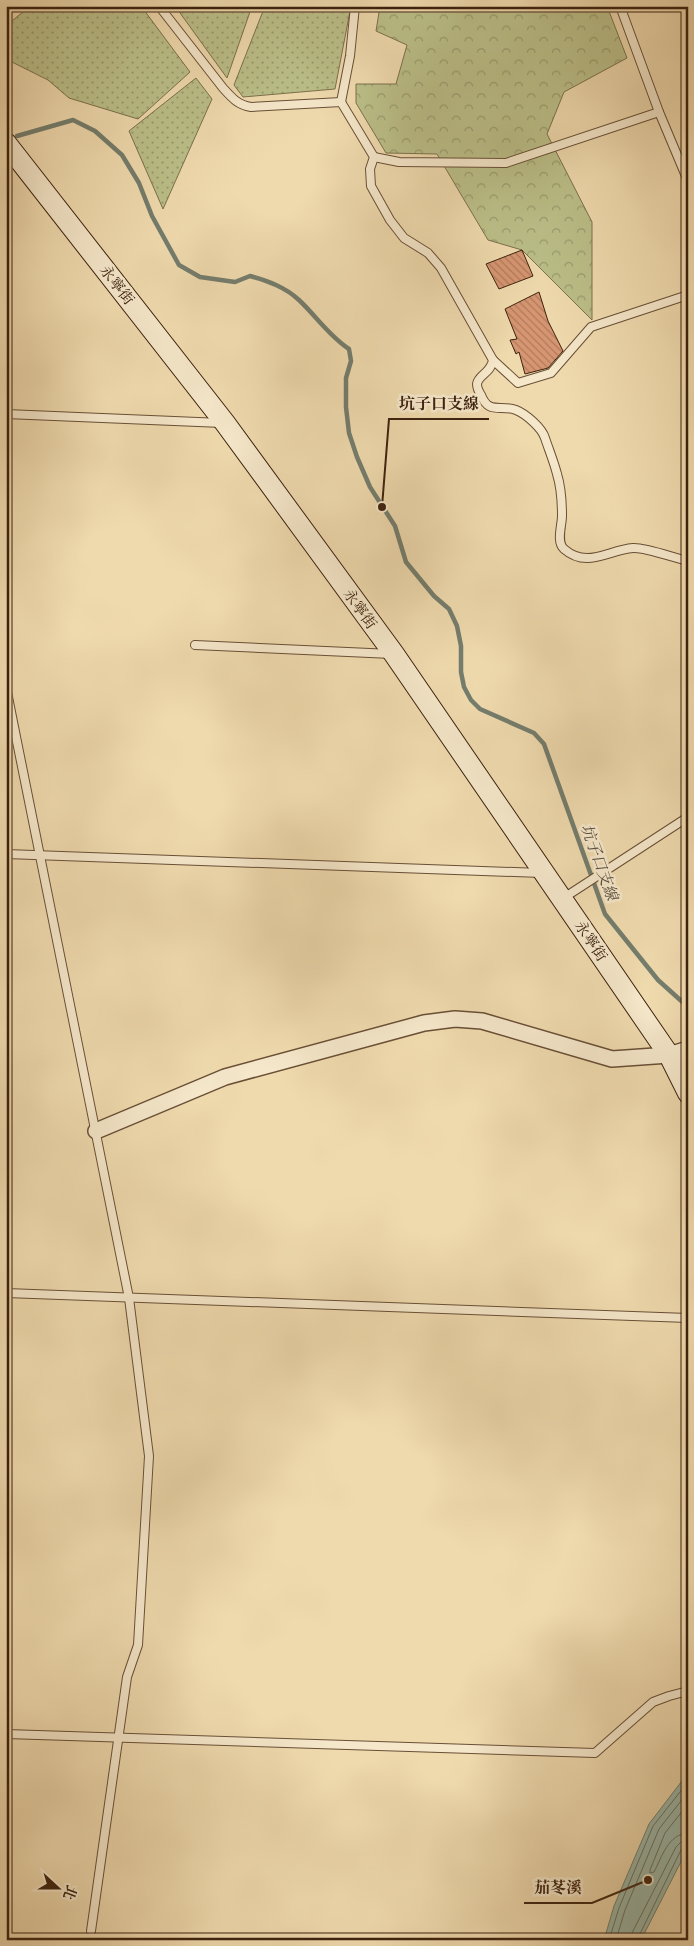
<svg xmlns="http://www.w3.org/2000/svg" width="694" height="1946" font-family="Cardo,'Noto Serif TC',serif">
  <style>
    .green { fill: url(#green-dots); stroke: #7c704c }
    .forest { fill: url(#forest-crowns); stroke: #7c704c }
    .water { fill: #9abaad; stroke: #747d6d }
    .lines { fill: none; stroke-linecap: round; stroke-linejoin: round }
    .shore { stroke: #6b6e5e; stroke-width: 1 }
    .stream { stroke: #747d6d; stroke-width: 4.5 }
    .building { fill: url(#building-back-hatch); stroke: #3c210e }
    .lane-casing { stroke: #694f36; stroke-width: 10 }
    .street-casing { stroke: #694f36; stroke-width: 18 }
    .secondary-casing { stroke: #3c210e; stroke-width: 22 }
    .lane { stroke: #f5e7ca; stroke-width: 8 }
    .street { stroke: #f5e7ca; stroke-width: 15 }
    .secondary { stroke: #f5e7ca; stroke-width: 20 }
    .labels { text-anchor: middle; stroke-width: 5; stroke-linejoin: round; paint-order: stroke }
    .street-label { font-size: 15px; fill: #3c210e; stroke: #f5e7ca }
    .water-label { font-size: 16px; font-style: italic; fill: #584f3e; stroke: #f5e7ca }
    .leader { fill: none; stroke: #3c210e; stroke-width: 2 }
    .callout-dot { fill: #3c210e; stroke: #f5e7ca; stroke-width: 2 }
    .callout-label { font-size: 16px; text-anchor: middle; font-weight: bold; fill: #3c210e; stroke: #f5e7ca; stroke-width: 5; stroke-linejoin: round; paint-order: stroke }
  </style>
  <defs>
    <pattern id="green-dots" width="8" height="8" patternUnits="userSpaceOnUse" patternTransform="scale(1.25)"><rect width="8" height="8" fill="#bbbf89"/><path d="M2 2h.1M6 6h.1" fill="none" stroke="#999b6e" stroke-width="1.8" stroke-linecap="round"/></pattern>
    <pattern id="forest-crowns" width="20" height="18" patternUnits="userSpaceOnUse" patternTransform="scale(1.25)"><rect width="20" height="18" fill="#bbbf89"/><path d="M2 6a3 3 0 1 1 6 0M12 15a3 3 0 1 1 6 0" fill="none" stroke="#999b6e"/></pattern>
    <pattern id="building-back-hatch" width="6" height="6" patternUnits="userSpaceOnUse" patternTransform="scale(1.25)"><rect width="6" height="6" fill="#d79672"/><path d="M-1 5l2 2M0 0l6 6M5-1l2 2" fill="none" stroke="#b07a5c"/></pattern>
  </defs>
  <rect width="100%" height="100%" fill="#efdaae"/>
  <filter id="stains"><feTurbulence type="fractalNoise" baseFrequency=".004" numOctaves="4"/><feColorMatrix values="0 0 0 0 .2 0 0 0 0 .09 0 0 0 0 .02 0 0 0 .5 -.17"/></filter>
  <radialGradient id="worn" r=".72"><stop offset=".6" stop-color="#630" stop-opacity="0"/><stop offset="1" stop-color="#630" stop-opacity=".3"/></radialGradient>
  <g class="green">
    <path d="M30,6H141L190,72L138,119L69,98L48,80L6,59V26Z"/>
    <path d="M175,6H252L227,78Z"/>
    <path d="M265,6H351L335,89L243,97L234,85Z"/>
    <path d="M196,78L212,99L163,209L129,131Z"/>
  </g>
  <path class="forest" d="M380,6H607L627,58L564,92L547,134L592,222V320L522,250L488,240L437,154L386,153L356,103V84H396L407,45L376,31Z"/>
  <path class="water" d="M688,1773V1848L641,1940H604L614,1906L649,1824Z"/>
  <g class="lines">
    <g class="shore">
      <path d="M688,1804L665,1833L650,1870V1873L654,1872C662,1857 668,1834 688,1833"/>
      <path d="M609,1940L619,1908L653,1826L688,1782"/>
      <path d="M616,1940L625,1910L659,1829L688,1792"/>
      <path d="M630,1940L632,1933L676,1847L681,1842L688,1840"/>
      <path d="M637,1940L681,1850L688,1847"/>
    </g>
    <path class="stream" d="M17,136L73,120L95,131L122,155L139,183L152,216L179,265L200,277L235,282L250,276C268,281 285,287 299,300C316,316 329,336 349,349L351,361L346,378V407L349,433L357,457L370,487L395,526L406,562L434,596L449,609L457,626L461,646V672L464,687L471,700L480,709L534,733L544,744L605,914L658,980L688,1007"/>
  </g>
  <g class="building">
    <path d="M522,250L533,276L499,289L486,264Z"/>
    <path d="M539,292L548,321L563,351L548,368L525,374L519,352L516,354L510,340L517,339L505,309Z"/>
  </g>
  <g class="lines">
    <g class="lane-casing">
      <g id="lane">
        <path d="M159,6L223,88C232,98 238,105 251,107L341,102L374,157L370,169L371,186L390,220L404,238L428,253L441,268L493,360C491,373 478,375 477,384C477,388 479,392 481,395C489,415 500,404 516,410C526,414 542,428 545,438C549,450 554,462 557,474C561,487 562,503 562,516C562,525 556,542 564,549C587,569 608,550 633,548C645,547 674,558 688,561"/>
        <path d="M620,6L659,112L688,181"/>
        <path d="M341,102L350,56L355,6"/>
        <path d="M374,157L399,162L506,163L659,112"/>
        <path d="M493,360L518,383L551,373L591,327L688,295"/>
        <path d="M6,414L222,423"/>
        <path d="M195,645L392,654"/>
        <path d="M6,687L129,1298L149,1456L138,1645L127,1677L91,1931"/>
        <path d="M6,854L541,873"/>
        <path d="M562,899L688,817"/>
        <path d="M6,1293L688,1318"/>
        <path d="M6,1734L595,1753L653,1702L669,1696L688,1691"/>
      </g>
    </g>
    <g class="street-casing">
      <path id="street" d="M96,1131L225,1077L424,1023L455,1019L482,1021L612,1059L669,1055L688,1049"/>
    </g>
    <g class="secondary-casing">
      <path id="secondary" d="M6,143L225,423L394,654L669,1055L688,1093"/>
    </g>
    <use href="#lane" class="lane"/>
    <use href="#street" class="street"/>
    <use href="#secondary" class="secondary"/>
  </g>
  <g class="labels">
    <g class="street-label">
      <text transform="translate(117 285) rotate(52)" y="5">永寧街</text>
      <text transform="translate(360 609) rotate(54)" y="5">永寧街</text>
      <text transform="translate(591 941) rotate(56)" y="5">永寧街</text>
    </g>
    <g class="water-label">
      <text transform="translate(600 862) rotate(70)" y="6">坑子口支線</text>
    </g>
  </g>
  <path class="leader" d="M382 507L389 419H489M648 1880L592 1903H524"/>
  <g class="callout-dot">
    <circle cx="382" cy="507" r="5"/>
    <circle cx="648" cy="1880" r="5"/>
  </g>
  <g class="callout-label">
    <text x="439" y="409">坑子口支線</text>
    <text x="558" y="1893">茄苳溪</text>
  </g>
  <rect width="694" height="1946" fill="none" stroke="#efdaae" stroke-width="25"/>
  <rect x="8" y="8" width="679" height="1931" fill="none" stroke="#3c210e" stroke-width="2.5"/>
  <rect x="12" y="12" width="669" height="1921" fill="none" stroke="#3c210e"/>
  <g transform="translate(58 1888) rotate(111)" stroke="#f5e7ca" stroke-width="4" paint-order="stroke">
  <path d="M0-4L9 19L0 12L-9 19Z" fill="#3c210e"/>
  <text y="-8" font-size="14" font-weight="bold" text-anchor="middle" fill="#3c210e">北</text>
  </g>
  <rect width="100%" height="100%" filter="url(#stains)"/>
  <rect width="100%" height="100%" fill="url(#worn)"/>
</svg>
